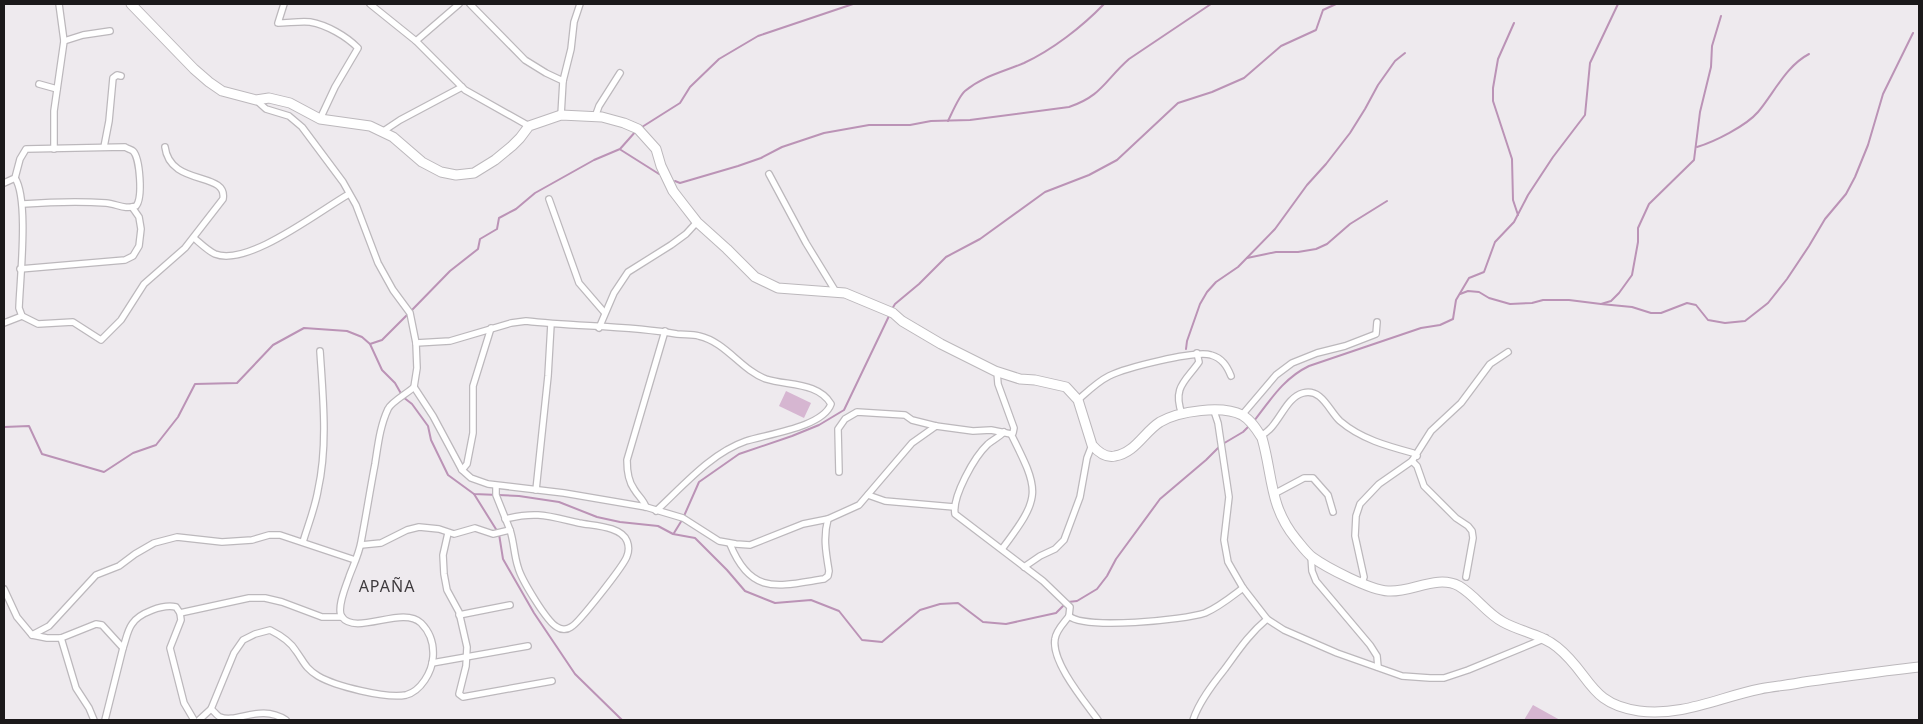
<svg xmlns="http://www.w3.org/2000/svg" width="1923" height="724" font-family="'Noto Sans',sans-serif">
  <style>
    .green { fill: #d6b6d1 }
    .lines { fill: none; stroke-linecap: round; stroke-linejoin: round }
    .stream { stroke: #bb93b6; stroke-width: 2 }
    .street-casing { stroke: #bcb8bc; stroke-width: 8 }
    .secondary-casing { stroke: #bcb8bc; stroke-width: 11 }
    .street { stroke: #fff; stroke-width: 5.5 }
    .secondary { stroke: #fff; stroke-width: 9 }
    .labels { text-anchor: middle; stroke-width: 4; stroke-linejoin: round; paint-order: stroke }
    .quarter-label { font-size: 16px; letter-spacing: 1px; fill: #3e3a3d; stroke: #eeeaee }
  </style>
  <rect width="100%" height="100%" fill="#eeeaee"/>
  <g class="green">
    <path d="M786,391L811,403L804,418L779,406Z"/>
    <path d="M1533,705L1560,720H1524Z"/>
  </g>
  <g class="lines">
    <g class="stream">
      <path d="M1514,23L1498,59L1493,88V101L1512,159L1513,200L1518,215"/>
      <path d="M948,121C952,113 959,96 965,91C983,76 1003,72 1024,63C1052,50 1082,27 1104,4"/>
      <path d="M642,127L680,103L690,87L719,59L758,36L853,4"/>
      <path d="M1697,147C1714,142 1746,126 1758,112C1774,93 1786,66 1809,54"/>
      <path d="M621,150L659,174"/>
      <path d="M675,181L680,183L738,166L761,158L782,147L824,133L869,125H910L931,121L970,120L1069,107C1102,96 1105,80 1129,59L1211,4"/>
      <path d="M1247,258L1276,252H1298L1316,249L1327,244L1350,224L1387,201"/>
      <path d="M1460,294L1468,291L1479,292L1489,298L1510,304L1532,303L1543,300H1569L1601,304L1611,301L1619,293L1632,275L1638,242V228L1649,204L1694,160L1700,112L1711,67L1712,46L1721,16"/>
      <path d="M1601,304L1632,307L1651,313H1661L1687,303L1696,305L1708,320L1725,323L1745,321L1768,303L1787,279L1809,246L1825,219L1846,194L1855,177L1868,145L1883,94L1913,33"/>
      <path d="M892,309L895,304L919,284L946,257L980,239L1045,192L1089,175L1117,160L1178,103L1212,92L1244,78L1281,46L1316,30L1323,10L1336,4"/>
      <path d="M411,311L450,271L478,249L480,239L497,229L499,218L516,209L535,193L594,160L620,149L636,131"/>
      <path d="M370,344L382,340L408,314"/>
      <path d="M1186,349L1187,341L1200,304L1207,292L1216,282L1238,267L1275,229L1307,185L1326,164L1350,133L1365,109L1378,85L1395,61L1405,53"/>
      <path d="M1254,421C1271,399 1284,378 1309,366L1421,328L1440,325L1453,319L1456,300L1469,278L1484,272L1495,242L1514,222L1528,195L1553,157L1585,115L1590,63L1618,4"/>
      <path d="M4,427L29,426L42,454L104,472L133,453L156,445L178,417L195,384L237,383L273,345L304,328L347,331L362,337L370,344L382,370L395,383L403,397L412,404L428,426L431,440L448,475L474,494L519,496L559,502L597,517L620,522L658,526L673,534L695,538L727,570L745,591L775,603L811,600L839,611L862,640L882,642L920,610L940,604L958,603L983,622L1006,624L1056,613L1064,605"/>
      <path d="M474,494L499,534L503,559L534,613L575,674L622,720"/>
      <path d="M684,516L699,482L739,454L792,436L819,425L844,410L889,316"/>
      <path d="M674,533L682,520"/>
      <path d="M1068,602L1077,601L1097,589L1107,576L1116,559L1160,499L1206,460L1221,445L1243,432L1249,426"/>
    </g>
    <g class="street-casing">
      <g id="street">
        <path d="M284,4L278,23C288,23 300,21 310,22C327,25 346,36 358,48L335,87L320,119"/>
        <path d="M370,4L416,41L465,90L529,126"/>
        <path d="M470,4L525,60L546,73L563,81"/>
        <path d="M64,41L83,35L110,31"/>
        <path d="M416,41L459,4"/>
        <path d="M39,84L57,89"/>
        <path d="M561,115L563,81L571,49L574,22L580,4"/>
        <path d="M595,117L599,106L620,73"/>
        <path d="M382,132L400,120L462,87"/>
        <path d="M104,147L109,121L113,78L117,75L121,76"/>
        <path d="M54,149V111L64,41L59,4"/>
        <path d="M769,174L806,243L836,292"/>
        <path d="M15,178C29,199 20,279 19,308L22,316L38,324L73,322L101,340L121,320L144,284L185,248L223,199C228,171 170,187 165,147"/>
        <path d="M4,183L15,178L20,159L26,149L125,147C126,148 132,150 133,151C140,158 143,198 136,206C125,210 117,204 106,203C78,201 51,202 23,204"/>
        <path d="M549,199L579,283L604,312"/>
        <path d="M194,238C200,243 208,251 215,254C248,267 319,211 349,194"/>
        <path d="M20,269L125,260L133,256L139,246L141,229L139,217L132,207"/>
        <path d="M4,323L22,316"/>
        <path d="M599,328L614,293L628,272L671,245L686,234L697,222"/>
        <path d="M416,343L450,341L511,323L526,321C576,327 627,325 677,334C684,335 692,334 699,336C726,342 741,370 766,379C788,386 818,382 831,404C823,427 768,434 746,441C711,453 683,486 656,511"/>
        <path d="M414,387L433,416L462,470L471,478L488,484L564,493L646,507L683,518L719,541L736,544L750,545L803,524L828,519L859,505L912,443L936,426"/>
        <path d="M1078,400C1087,392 1097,382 1109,376C1125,368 1195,350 1211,355C1222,358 1227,366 1231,376"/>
        <path d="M1214,411L1218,423L1229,497L1224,540L1228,562L1243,588L1267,619L1284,630L1337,653L1402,676L1430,678H1444L1468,670L1546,638"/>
        <path d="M1182,414C1172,387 1186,381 1199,362L1197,353"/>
        <path d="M1242,415L1276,375L1292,363L1317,353L1345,346L1376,334L1377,322"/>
        <path d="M1004,432C999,437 993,440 988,444C974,457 952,497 955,514L1043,581L1070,607L1069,616"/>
        <path d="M1260,436C1279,428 1284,398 1303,393C1322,388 1329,411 1340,421C1361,439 1387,446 1413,453L1417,456"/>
        <path d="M1412,461L1417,466L1424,486L1456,518L1468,526L1472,531L1473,538L1466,577"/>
        <path d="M462,470L467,464L473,433V386L491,328"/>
        <path d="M839,472L838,429L845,419L857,412L905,415L912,420L936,426L973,431L991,430L1011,434L1013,433L1014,428L998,384L997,372"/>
        <path d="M536,490L548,376L551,324"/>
        <path d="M1274,494L1304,478H1313L1328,495L1333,512"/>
        <path d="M868,495L885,501L954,507"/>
        <path d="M646,507C643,499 638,496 634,489C628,481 627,470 627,460L665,331"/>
        <path d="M505,519C537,511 548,516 579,523C594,526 621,526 627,541C629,546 629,551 627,556C625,564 578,624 571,627C567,630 561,630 557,627C547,622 521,579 518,567C514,555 514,542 510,530"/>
        <path d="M448,533L443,555L444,574L447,590L459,612L467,647L466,666L459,694L463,697L552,681"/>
        <path d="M303,542C308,525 315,508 318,490C328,445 323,397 320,351"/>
        <path d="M730,544C751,596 778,586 824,579L828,576L829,571C826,553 823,537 828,519"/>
        <path d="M361,545L381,543L407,530L419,527L439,529L454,534L475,528L493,534L510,530L496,495V486"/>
        <path d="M1002,549C1042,496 1040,492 1011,434"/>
        <path d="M1311,556L1312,571L1316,581L1370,645L1377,656L1378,667"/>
        <path d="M1024,567L1040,556L1055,549L1064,540L1080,497L1087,458L1092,445"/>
        <path d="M1362,583L1364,577L1355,536L1356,516L1360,504L1379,484L1412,461L1431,431L1461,403L1490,364L1508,352"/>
        <path d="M4,589L17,617L32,635L47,638H61L96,624L102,625L123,648C126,640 127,631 132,624C139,613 163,604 176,607L180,613L181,620L170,648L184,703L194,720"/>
        <path d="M180,613L249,598H265L282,602L322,617H342"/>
        <path d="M459,615L510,605"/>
        <path d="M32,635L49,626L96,575L119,566L135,554L154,543L177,537L222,542L252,540L269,535H280L355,560"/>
        <path d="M61,638L76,688L89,708L94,720"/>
        <path d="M432,663L528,646"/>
        <path d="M211,709C214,711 217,716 220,717C237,724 260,703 286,720"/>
        <path d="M105,720L123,648"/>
        <path d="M199,720L211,709L234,653L243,640L255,634L270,630C280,635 290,641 296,651C304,662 305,668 318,676C335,686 386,699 406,695C421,691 432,672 433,657C434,644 430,632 421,623C403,605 356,636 342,617C336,609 346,586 349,577C353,566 359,554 361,542C366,516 370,490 375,464C378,445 380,426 388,409C391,402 408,393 414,387L417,368L416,343L410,313L393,290L378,263L356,205L343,182L302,127L289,116L266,109L256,100"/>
        <path d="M1098,720C1085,702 1051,662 1055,639C1056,630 1064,623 1069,616C1085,630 1184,620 1205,613C1219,607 1231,597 1243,588"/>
        <path d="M1193,720C1199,702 1212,685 1224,670C1238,651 1249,634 1267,619"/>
      </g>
    </g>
    <g class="secondary-casing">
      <path id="secondary" d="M131,4L194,69L209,82L222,91L256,100L269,98L290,103L320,119L370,126L393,137L422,162L441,172L456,175L474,173L495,160L512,146L520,138L529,126L561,115L602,117L624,123L638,129L656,149L661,166L673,191L683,204L697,222L727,249L755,277L778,288L845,293L893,313L902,321L941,344L995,371L1020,379L1035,380L1066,387L1078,400L1092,445C1098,452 1106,458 1115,456C1135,453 1144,432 1160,422C1179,411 1222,405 1242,415C1251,420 1257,430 1262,438C1273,476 1269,506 1296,539C1301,545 1306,552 1312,557C1327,568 1370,590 1388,591C1411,593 1437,574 1459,586C1476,596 1486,613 1503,622C1521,632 1541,634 1557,647C1591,674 1588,704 1639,711C1681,717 1720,697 1760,689C1775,686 1790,685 1804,682C1842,677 1881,671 1919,667"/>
    </g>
    <use href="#street" class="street"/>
    <use href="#secondary" class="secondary"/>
  </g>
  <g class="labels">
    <g class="quarter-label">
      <text x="387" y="592">APAÑA</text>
    </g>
  </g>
  <rect width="1923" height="724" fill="none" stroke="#1b191a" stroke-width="10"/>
</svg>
